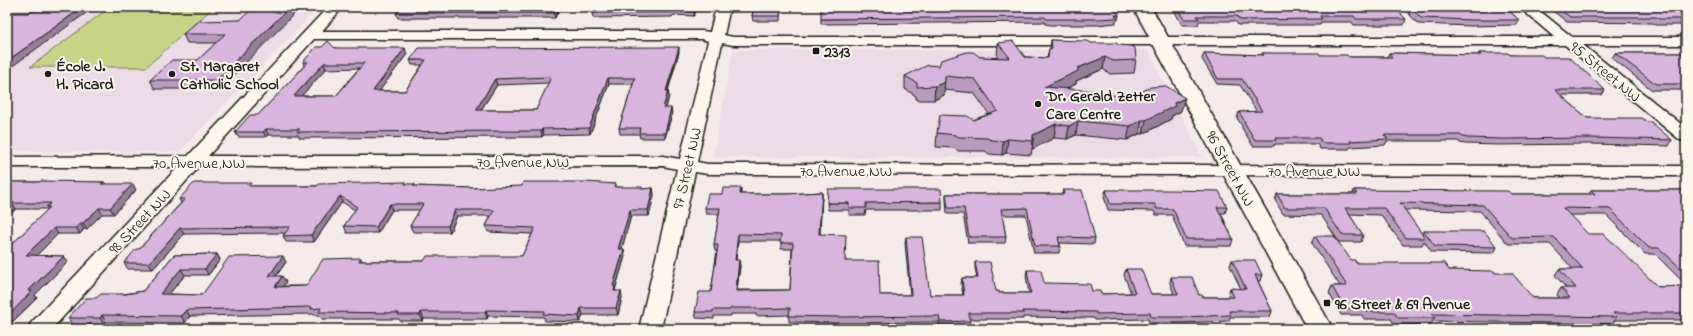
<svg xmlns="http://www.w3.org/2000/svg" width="1693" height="336" font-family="'Indie Flower',sans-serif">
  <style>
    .built { fill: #ecdae6 }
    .green { fill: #c7d488; stroke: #727852 }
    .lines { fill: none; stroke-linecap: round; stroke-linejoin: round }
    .street-casing { stroke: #1c1c1c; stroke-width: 3 }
    .secondary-casing { stroke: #1c1c1c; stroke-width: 3 }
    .street { fill: #fbf7ec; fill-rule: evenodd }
    .secondary { fill: #fbf7ec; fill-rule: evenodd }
    .wall { fill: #ba9bbf; stroke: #1c1c1c; fill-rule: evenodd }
    .shaded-wall { fill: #977e9b; stroke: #1c1c1c }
    .building { fill: #d8b4de; stroke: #1c1c1c; fill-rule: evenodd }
    .poi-dot { fill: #1c1c1c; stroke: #fbf7ec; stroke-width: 1.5 }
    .labels { text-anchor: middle; stroke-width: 4; stroke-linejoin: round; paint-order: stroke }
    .poi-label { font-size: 16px; font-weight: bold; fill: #1c1c1c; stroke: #fbf7ec; text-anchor: start }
    .street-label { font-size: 16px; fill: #1c1c1c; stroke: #fbf7ec }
  </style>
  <rect width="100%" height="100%" fill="#f4eae9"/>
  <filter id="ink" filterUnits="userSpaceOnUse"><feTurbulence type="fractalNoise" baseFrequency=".025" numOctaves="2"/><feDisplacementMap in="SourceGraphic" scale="8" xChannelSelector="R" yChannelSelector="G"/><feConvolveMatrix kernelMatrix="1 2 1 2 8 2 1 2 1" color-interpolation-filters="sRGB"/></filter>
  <g filter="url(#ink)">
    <g class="built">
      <path d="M7,7H319L179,152L7,151Z"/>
      <path d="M733,50H1148L1202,157H713Z"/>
    </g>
    <path class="green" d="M110,7H214L146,67H30Z"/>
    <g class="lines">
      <g class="street-casing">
        <path id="street" d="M328,7H343L322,31H702L710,32L716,7H730L724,35L733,37H1554L1519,7H1535L1572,37H1686V45H1583L1686,128V141L1680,140L1565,45H733L722,43L697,162L708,164L1686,166V176L708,174L695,172L661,329H639L677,169L663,166L199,167L52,329H28L31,323L178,167H7V157L188,156ZM314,39H702L708,41L680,159L663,156H208Z"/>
      </g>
      <g class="secondary-casing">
        <path id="secondary" d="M1133,7H1151L1333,329H1307Z"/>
      </g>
      <use href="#street" class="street"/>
      <use href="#secondary" class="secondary"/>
    </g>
    <g class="wall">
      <path d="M560,7L555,18H398L396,13Z"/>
      <path d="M697,7L694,16L673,15L672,17L593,18L592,13Z"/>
      <path d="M754,7H781L780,21H753L752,16Z"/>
      <path d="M1172,7H1394L1406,19L1404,25H1354L1352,22H1321L1320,25H1238L1235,21H1199L1198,25H1182Z"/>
      <path d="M1403,7H1505L1519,20L1517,25L1471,26L1418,24Z"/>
      <path d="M1548,7H1686V25H1656L1653,23L1567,22Z"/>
      <path d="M1119,15L1118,20H1116V23L1097,25H1051L1045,24V22L821,24V19Z"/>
      <path d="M240,20L220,89H155L150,80L198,60L216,43H187L183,34Z"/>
      <path d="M1051,40L1091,43L1136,60L1134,73L1110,74L1103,69L1076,81V84L1066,89L1099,93L1119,98L1181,111L1172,116L1171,119L1143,134H1139L1127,140L1076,135L1067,139L1054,138L1032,149L1031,155L1006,153L1002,155L989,154L985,151H958L954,148L936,147L937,133L989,114L974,93L944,90V95L934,100H916V96L905,89V76L939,66L980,57L998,58L997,56L998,43L1025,57L1047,58L1049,49L1050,48Z"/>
      <path d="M335,48L407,54L379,91H405L422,65H412L410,60L679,52L668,91L669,96L666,108L672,114L665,138H640L639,134H620L619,128L633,84H609L590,134L544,135L542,137L300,138L298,135H268L266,137H238L235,132L258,115L281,91L304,66L303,62ZM359,68L336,96H301L326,69ZM549,83L536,110H481L497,85Z"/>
      <path d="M1204,53L1262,55V53L1320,55L1349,57H1387L1389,53L1478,55L1479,53L1544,57L1605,90L1602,95H1561L1587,118L1647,122L1672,140L1669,146L1589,144L1498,145L1465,144L1460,143L1458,141H1387L1385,145L1350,147L1349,149H1320L1317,144H1275L1274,146H1253L1242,128V126L1237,118L1239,112H1257L1240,85L1217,84L1202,59Z"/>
      <path d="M1615,53H1686V90H1652L1612,58Z"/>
      <path d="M7,182H104L106,184L136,190L114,214H102L87,229H84L80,234H58L36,256H64L68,262L35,295L37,298L10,324H7V249L48,209H16L10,214H7Z"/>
      <path d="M407,184L415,186L472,188L616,184V187L643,189L653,188L654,195L649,216H631L621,249L625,256L615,290L622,297L618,315H583L580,322L545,321L544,317L488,316L487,319H424L423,321H400L399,319H322L320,315H314L313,314L190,316L185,323L106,322L104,325H72L68,318L96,298L143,291L174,255L217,254L220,260L208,275H185L169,294L202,295L286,262L276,276L286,282L283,286H306L361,258L362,261H424L522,256L532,234L488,232L486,226L491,216H457L450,232H413L410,226L420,210H392L378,233H347L344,226L355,210L342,202L314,242H286L283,236L285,233L184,234L153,269H128L124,263L139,249L181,203L179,199L253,186H306Z"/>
      <path d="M741,188V194H786L822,192L820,234L880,295H910L905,243L906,237L930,295H963L961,284L962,278H977L975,268V262L996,291L999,293H1029L1026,276L1027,270L1044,283L1092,291L1101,294L1131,293L1124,275L1126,269L1151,294H1174L1170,283L1171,277L1203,297H1229L1228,295L1230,288L1241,289L1230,266L1232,260L1262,275L1260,281H1258L1272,311L1270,317H1230L1229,321L1182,323H1149L1148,319L1095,320L1094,318L1023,317V319H970L969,328H939V322L837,323L789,322V315L756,316V314H731V316H714V319L696,318L695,312L711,292L717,251H715L714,245L719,214H706L705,208L722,194ZM738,241H781V249H792L790,290H737L740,266L736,260Z"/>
      <path d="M1063,190L1095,238L1094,244L1060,243V246L1059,253H1034L1026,215H1002L1006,237L1005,243H968L963,214H947L946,200V194H1062Z"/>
      <path d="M1106,190L1227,207L1225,213H1221L1233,239L1231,246H1184L1172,215H1156L1154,211L1108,210L1104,197Z"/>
      <path d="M1354,190L1511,194H1589L1591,190H1686V285L1655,254H1645L1606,215H1569L1588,234L1658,287L1686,286V320H1615L1612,324L1433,321L1431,324L1395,325L1391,319H1364L1362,315H1341L1329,293L1332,286H1340L1312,243L1315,236L1351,260L1356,263L1449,270L1495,273L1533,298H1560L1557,295L1561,288H1566L1555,275L1559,269H1573L1550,244H1508L1480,211L1404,210L1422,234L1424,231L1497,247L1494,253L1432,252L1424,241L1422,245H1403L1381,215L1349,214L1363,235L1361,242H1339L1321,215L1283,214L1275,200L1277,194H1353Z"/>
      <path d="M942,202V210H866L865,215H849V210H828L827,203Z"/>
    </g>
    <g class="shaded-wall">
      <path d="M83,7L86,13L7,70V61Z"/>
      <path d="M290,7H301L220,89L216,80Z"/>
      <path d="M557,7H560L555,18L554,13Z"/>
      <path d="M695,7H697L694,16V11Z"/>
      <path d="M679,47V52L666,96V91Z"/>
      <path d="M405,48L407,54L375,97L373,91Z"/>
      <path d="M1105,57L1103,69L1076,81V84L1042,100L1044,87L1078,68Z"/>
      <path d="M324,63L326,69L296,102L294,96Z"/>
      <path d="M945,76L944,95L934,100L935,86Z"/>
      <path d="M608,78L609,84L590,134L589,128Z"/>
      <path d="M495,79L497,85L477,116L476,110Z"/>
      <path d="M668,91L669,96L664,114L663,108Z"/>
      <path d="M1185,98L1181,111L1172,116L1171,119L1143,134L1146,120L1174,103Z"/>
      <path d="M671,108L672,114L665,138V133Z"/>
      <path d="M1142,120L1139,134L1127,140L1130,126Z"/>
      <path d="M1078,121L1076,135L1067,139L1069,126Z"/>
      <path d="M1056,124L1054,138L1032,149L1033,141V135Z"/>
      <path d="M266,129L268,135L266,137L263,132Z"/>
      <path d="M542,129L544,135L542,137L541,131Z"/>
      <path d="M1008,139L1006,153L1002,155L1003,141Z"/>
      <path d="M133,184L136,190L114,214L110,208Z"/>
      <path d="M653,188L654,195L649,216L648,210Z"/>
      <path d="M822,192V198L819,241V234Z"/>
      <path d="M340,196L342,202L314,242L311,235Z"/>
      <path d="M12,203L16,209L10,214L7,210V207Z"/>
      <path d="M390,204L392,210L378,233L376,227Z"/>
      <path d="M99,208L102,214L87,229L83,223Z"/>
      <path d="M455,210L457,216L450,232L448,226Z"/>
      <path d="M630,210L631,216L620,256L618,249Z"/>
      <path d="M80,223L84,229L80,234L76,228Z"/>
      <path d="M54,228L58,234L30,262L26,255Z"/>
      <path d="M180,228L184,234L153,269L149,263Z"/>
      <path d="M738,234V241L735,266V260Z"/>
      <path d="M624,249L625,256L615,290L616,293L614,291L613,286Z"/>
      <path d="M217,254L220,260L208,275L205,269Z"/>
      <path d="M64,256L68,262L35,295L37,298L10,324L7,320V317L28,291Z"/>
      <path d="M283,256L286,262L272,282L269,276Z"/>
      <path d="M739,260L740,266L736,297V291Z"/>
      <path d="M181,269L185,275L164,300L160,294Z"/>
      <path d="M282,276L286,282L278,293L275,287Z"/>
      <path d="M621,291L622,297L618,315L616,308Z"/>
      <path d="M581,308L583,315L580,322L579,316Z"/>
      <path d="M186,310L190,316L185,323L181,316Z"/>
      <path d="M486,310L488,316L487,319L485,312Z"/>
      <path d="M421,312L424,319L423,321L420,315Z"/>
      <path d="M102,315L106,322L104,325L100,318Z"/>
    </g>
    <g class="building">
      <path d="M42,7H83L7,61V13H28Z"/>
      <path d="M254,7H290L216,80H150L172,60H198L225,34H183L198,21L240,20Z"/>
      <path d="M401,7H557L554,13H396Z"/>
      <path d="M594,7H695L694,11H672V12L592,13Z"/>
      <path d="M754,7H781L780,16H752Z"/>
      <path d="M821,7H1115L1119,15H1115L1117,18L1098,19H1046L1045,17L821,19Z"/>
      <path d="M1176,7H1394L1406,19H1356L1354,16H1320L1322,19L1240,20L1237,16H1197L1199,19H1184Z"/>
      <path d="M1410,7H1505L1519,20H1473L1421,18Z"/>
      <path d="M1557,7H1686V19H1659L1656,17H1570Z"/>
      <path d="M1051,40L1088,41L1091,43H1116L1119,45L1131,46L1135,48L1136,60L1113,61L1105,57L1078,68V71L1044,87L1096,91L1099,93L1111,94L1119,98L1125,95L1132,96L1151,87L1166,86L1185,98L1174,103L1175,106L1146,120H1142L1130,126L1078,121L1069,126L1056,124L1033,135V141L1008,139L1003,141L991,140L987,138L959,137L955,135L937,133L940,115L967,116L974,120L998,111L975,79L945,76V82L935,86L917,87V83L905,76L928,65L939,66L941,60L967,52H973L980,57L1010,58L998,43L1013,41L1025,57L1048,58L1049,49L1052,48Z"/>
      <path d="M328,41L335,48H405L373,91H405L426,60H410L419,48L679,47L666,91H668L663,108H671L665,133H639L640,128H619L635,78H608L589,128L542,129L541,131L297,132L300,129H266L263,132H235L250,115H258L281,91L308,62H303L316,47H322ZM324,63H364L336,96H294ZM551,77L536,110H476L495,79Z"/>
      <path d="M1204,53L1264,55L1262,53H1319L1320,55H1347L1349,57H1392L1389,53L1481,55L1479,53H1508L1510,55H1542L1544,57H1569L1605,90H1555L1587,118H1642L1647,122H1651L1672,140L1593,138L1502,139L1468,138L1463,137L1460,135H1384L1388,139L1350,141L1351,143H1322L1319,138H1275L1276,140H1255L1244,122H1245L1239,112L1262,111L1242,79H1218Z"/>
      <path d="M1615,53H1686V84H1656Z"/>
      <path d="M41,181L104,182L101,184H133L110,208H99L83,223H80L76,228H54L26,255L64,256L28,291H32L7,317V249L50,207H46L51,203H12L7,207V182H39Z"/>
      <path d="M406,182L405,184H415L413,186L472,188L522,186L523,182H585L616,184L615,187H642V189L653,188L648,210H630L618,249H624L613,286H615L614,291H621L616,308H581L579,316L543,314L545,311L486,310L485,312H421L420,315H398L399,313L319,312L321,308L311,309L312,307L186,310L181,316L102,315L100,318H68L86,298H96L101,294H126L143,291L174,255L217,254L205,269H181L160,294L202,295L229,257L283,256L269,276H282L275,287L306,286L323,259L361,258L359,261H424L427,256H522L535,228L486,226L494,210H455L448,226H410L423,204H390L376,227L344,226L357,207L340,196L311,235L283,236L290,227L180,228L149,263H124L136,249H139L185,199H179L194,183H251L249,186H317L319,184Z"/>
      <path d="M723,188H741L740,194H786L822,192L819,234L846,235L845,261H879L880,295H911L906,237H922L930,295H964L962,278H978L975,262H990L996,291H999V293H1031L1027,270H1041L1044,283L1090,284L1092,291H1100L1101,294L1135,293L1126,269H1141L1151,294H1178L1171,277H1192L1199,295H1202L1203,297H1234L1230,288L1246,289L1232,260H1255L1262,275H1255L1272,311H1229L1231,315L1184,317H1151L1150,313L1096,314V312L1023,311L1024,313H969L970,321L940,322L939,316L837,317L789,316L790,308L756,309V308H731L730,310H713V312H695L699,292H711L718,245H714L720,208H705L708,194H722ZM738,234L781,235L780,243H793L790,290L736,291L739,260H735Z"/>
      <path d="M828,189H941L942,202L866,203V208H849V203H827Z"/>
      <path d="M1063,190H1082L1095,238L1058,237L1060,246H1035L1027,208L1001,209L1006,237H969L964,208H948L946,194H1064Z"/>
      <path d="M1106,190H1169L1219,191L1227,207H1217L1233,239H1186L1173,209H1157L1155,204H1110Z"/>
      <path d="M1354,190L1508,191L1511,194H1595L1591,190H1686V273L1659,248H1649L1610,209L1563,208L1588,234H1604L1658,287L1686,286V313H1613L1617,317L1432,314L1435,318H1398L1394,312H1367L1365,308H1344L1332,286H1347L1315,236H1334L1351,260H1355L1356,263H1444L1449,270L1494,271L1495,273H1512L1533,298H1570L1561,288H1576L1559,269H1583L1554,237L1512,238L1483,205L1400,203L1425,238H1406L1384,208H1345L1363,235H1342L1324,208H1285L1277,194H1357Z"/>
      <path d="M1424,231H1484L1497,247L1435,246Z"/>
    </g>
  </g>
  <g class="poi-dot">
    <rect x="812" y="47" width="8" height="8" rx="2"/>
    <circle cx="48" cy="74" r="4"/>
    <circle cx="172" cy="74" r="4"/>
    <circle cx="1038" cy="104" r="4"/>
    <rect x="1323" y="299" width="8" height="8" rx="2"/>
  </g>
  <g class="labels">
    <g class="poi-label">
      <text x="824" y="57">2313</text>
      <text x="56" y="71">École J.<tspan x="56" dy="18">H. Picard</tspan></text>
      <text x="180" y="71">St. Margaret<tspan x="180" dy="18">Catholic School</tspan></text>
      <text x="1046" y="101">Dr. Gerald Zetter<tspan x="1046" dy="18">Care Centre</tspan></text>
      <text x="1335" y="309">96 Street &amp; 69 Avenue</text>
    </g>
    <g class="street-label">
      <text transform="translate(1606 71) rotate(39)" y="6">95 Street NW</text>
      <text x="523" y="167">70 Avenue NW</text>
      <text x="199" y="168">70 Avenue NW</text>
      <text transform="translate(686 168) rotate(-77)" y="6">97 Street NW</text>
      <text transform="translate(1231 168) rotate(61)" y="6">96 Street NW</text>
      <text x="846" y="176">70 Avenue NW</text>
      <text x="1314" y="176">70 Avenue NW</text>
      <text transform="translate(139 221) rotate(-47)" y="6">98 Street NW</text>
    </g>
  </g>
  <rect width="1693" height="336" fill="none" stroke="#fbf7ec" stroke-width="24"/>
  <rect x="12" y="12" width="1669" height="312" fill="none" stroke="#1c1c1c" stroke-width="1.5" filter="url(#ink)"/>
</svg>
